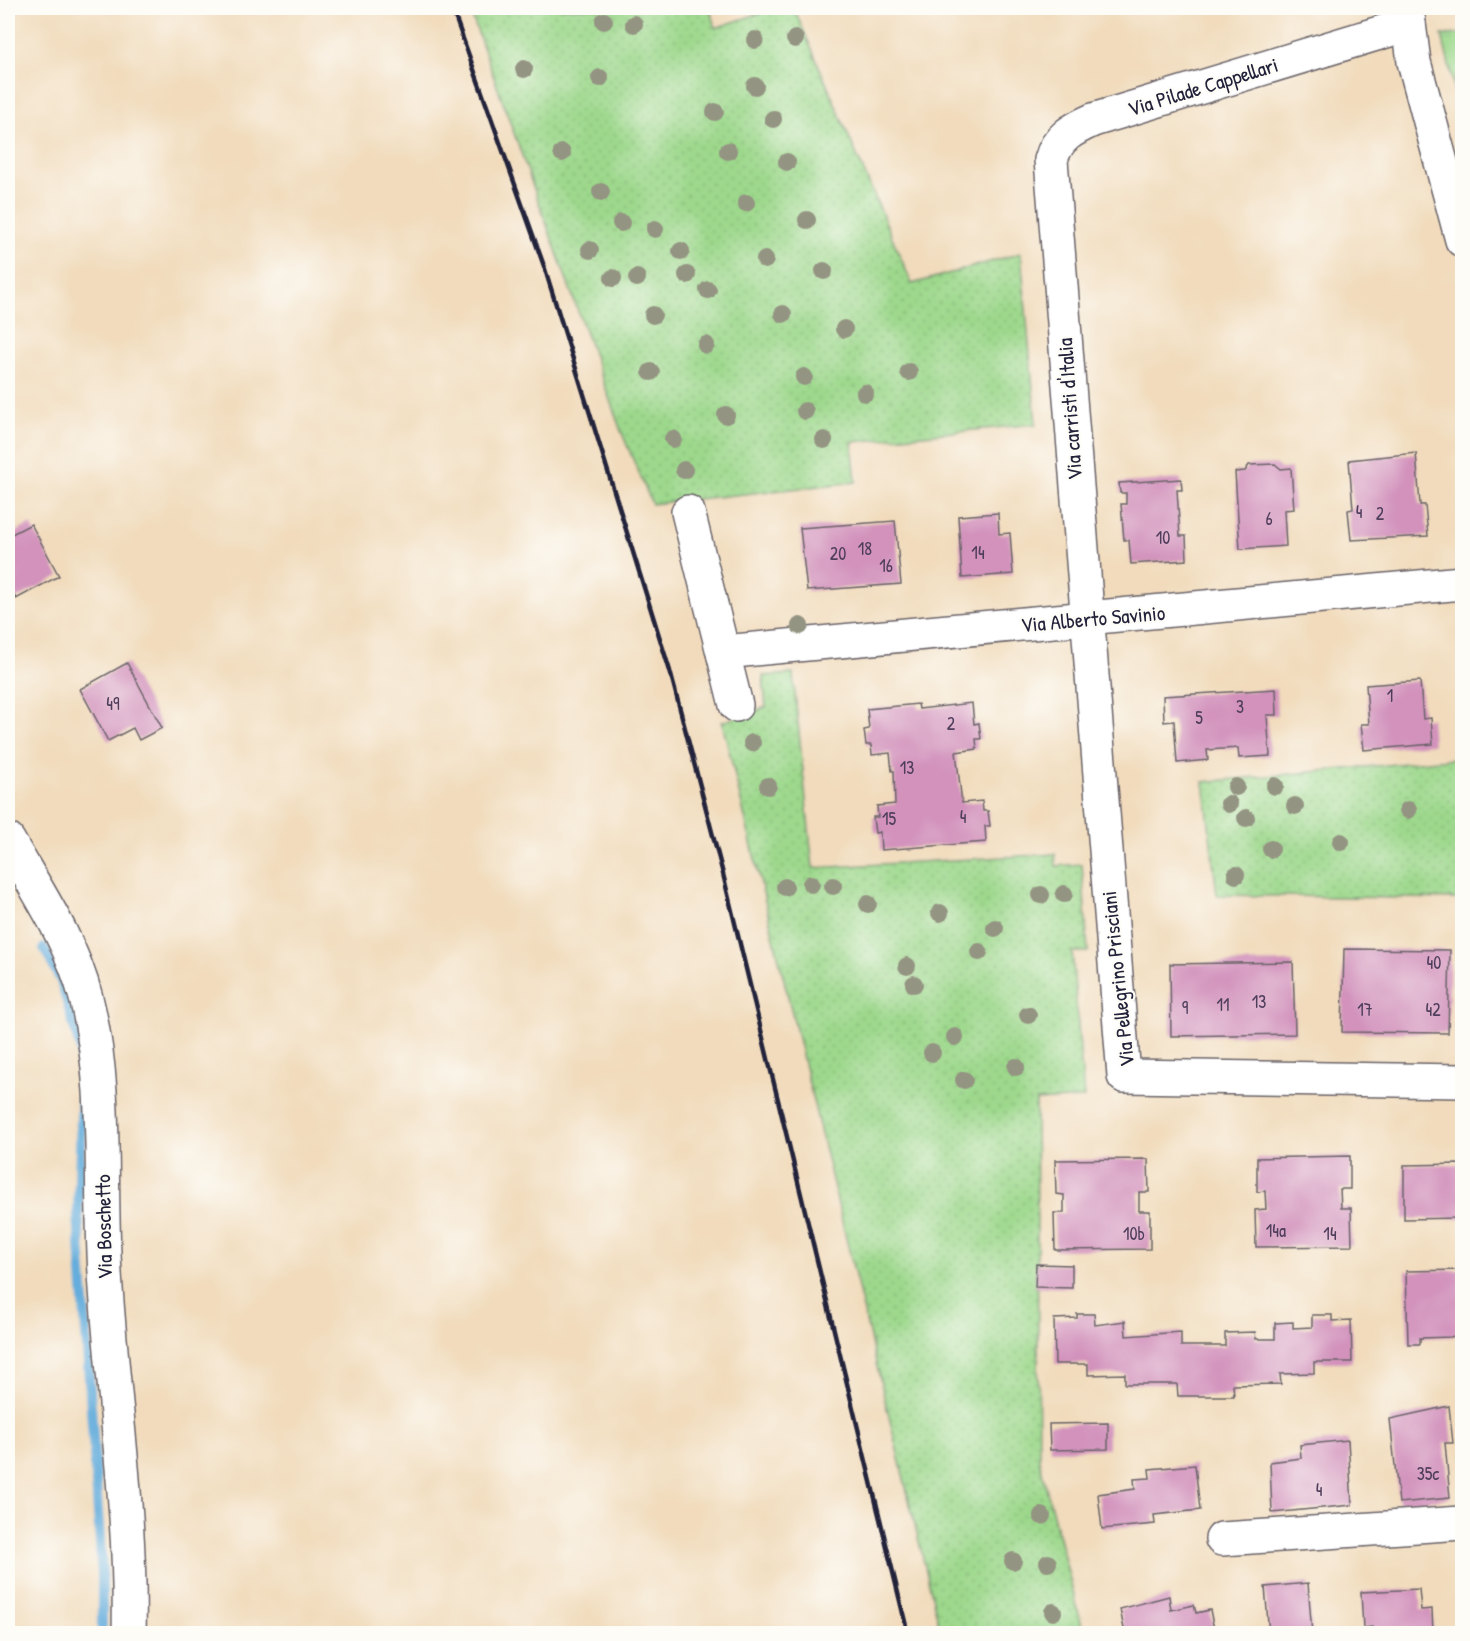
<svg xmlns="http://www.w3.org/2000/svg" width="1470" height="1641" font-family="'Patrick Hand',sans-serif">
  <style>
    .grass { fill: url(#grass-tufts); stroke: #607d64; stroke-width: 1.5 }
    .park { fill: url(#park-dots); stroke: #607d64; stroke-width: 1.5 }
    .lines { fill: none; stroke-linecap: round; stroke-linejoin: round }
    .stream { stroke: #65addc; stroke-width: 10 }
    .building { fill: #d292bc }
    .minor-casing { stroke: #6a6368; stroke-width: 36 }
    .minor { stroke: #fff; stroke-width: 33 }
    .rail { stroke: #22223b; stroke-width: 4.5 }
    .tree { fill: #949482 }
    .labels { text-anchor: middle; stroke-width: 4.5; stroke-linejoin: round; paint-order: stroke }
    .number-label { font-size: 18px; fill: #4e3e5b }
    .street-label { font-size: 21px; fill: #22223b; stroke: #fdfcf7 }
  </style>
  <defs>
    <pattern id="grass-tufts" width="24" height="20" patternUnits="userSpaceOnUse" patternTransform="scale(1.5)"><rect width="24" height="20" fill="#9dd88c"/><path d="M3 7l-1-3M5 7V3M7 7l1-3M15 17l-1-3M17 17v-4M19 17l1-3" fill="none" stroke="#87b97a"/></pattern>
    <pattern id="park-dots" width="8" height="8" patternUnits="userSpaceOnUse" patternTransform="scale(1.5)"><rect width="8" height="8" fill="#9dd88c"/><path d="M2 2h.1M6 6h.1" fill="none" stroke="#87b97a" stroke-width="1.8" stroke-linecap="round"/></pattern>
  </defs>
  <rect width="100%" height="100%" fill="#fdfcf7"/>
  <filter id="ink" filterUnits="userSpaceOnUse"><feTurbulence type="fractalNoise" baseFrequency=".0167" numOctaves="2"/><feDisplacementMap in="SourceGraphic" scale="12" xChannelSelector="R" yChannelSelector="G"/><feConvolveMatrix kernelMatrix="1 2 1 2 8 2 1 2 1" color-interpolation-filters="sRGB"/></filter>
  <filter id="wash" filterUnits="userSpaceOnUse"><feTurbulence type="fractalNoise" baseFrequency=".008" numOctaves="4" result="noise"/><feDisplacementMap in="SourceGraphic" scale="24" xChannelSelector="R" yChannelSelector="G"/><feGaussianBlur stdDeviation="1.35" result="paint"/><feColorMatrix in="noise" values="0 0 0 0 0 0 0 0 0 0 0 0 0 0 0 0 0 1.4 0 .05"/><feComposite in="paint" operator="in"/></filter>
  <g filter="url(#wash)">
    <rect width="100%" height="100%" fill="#f1dbbc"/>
    <path class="grass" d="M1462,34V122L1442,35Z"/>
    <g class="park">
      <path d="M469,8H710L715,28L776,8H794L912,284L1021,253L1036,424L852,442L856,482L652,504L621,431Z"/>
      <path d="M793,674L813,868L1055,854L1056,866L1082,864L1088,952H1072L1084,1098L1036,1101L1039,1460L1082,1626L1045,1633H941L722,722L766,707L763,676Z"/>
      <path d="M1462,715V899L1217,895L1204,782L1460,758Z"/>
    </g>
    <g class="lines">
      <path class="stream" d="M44,948L61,981L81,1050L82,1085L78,1213L102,1572V1634"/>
    </g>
    <g id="blocks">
      <g class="building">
        <path d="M1416,453L1420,505H1425L1428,536L1351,540L1348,510L1353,509L1349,460Z"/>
        <path d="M1275,464L1281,469L1291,468L1294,509L1284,510L1286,546L1240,549L1235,472L1245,471L1249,465Z"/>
        <path d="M1181,479L1182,490H1177L1180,536H1186L1187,560L1131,564L1129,540H1124L1121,504H1126V493H1120L1119,483Z"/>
        <path d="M998,513L999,534L1010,533L1013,574L962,578L958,516Z"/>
        <path d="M895,521L901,584L807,591L800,528Z"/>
        <path d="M31,524L59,576L16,599L8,583V536Z"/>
        <path d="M127,663L162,728L139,740L133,728L108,741L80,689Z"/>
        <path d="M1420,681L1423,719L1431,718L1433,744L1364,750L1361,724H1369L1366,685Z"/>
        <path d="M1276,689L1277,715H1267L1270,756L1239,758L1238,748L1207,750L1208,760L1177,763L1174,721L1164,722L1163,696Z"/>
        <path d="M972,703L974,724L979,723L981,739H976L977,749L956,752L962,803L982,801L983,811H988L990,826H985L986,842L881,850L880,832L875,833L873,817H878L877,806L895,804L894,771H892L890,753L872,755L871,745H866L864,730L869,729L867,709L918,704L919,709Z"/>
        <path d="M1344,949L1450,950L1448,1033L1342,1032Z"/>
        <path d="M1293,962L1295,1034L1171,1036L1170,964Z"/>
        <path d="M1350,1156V1189H1340L1341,1208H1351L1352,1246L1256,1247L1255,1210L1266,1209L1265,1191L1257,1192V1158Z"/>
        <path d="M1148,1159L1149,1192H1139V1211H1150V1249L1055,1250L1054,1213H1064V1195L1056,1194L1055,1160Z"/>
        <path d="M1462,1164V1218L1404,1219V1165Z"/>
        <path d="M1036,1264L1072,1265V1288L1035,1287Z"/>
        <path d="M1462,1270V1333L1451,1337L1420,1338V1344H1408L1406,1271Z"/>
        <path d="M1077,1314H1094L1095,1325L1125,1321L1126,1336L1181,1332V1346H1225V1333L1255,1332L1256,1339H1275V1323L1293,1322V1328L1312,1327V1315H1332V1321L1351,1320L1352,1362H1314V1373L1280,1374L1281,1384L1233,1385L1234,1396H1178L1177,1384H1125V1374L1088,1375V1364H1055L1054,1319L1077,1318Z"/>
        <path d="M1449,1406L1453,1443H1445L1450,1498L1399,1503L1390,1419Z"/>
        <path d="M1108,1423V1449L1050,1450L1049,1424Z"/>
        <path d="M1348,1440L1352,1505L1272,1513L1270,1462L1301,1458L1300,1445Z"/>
        <path d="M1195,1465L1200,1510L1154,1515L1155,1524L1102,1529L1098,1494L1135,1489L1134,1479L1150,1478L1149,1469Z"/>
        <path d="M1308,1583L1312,1634H1269L1265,1587Z"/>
        <path d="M1419,1589L1421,1610L1432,1609L1433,1634H1372V1627L1363,1628L1361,1592Z"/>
        <path d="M1169,1596L1171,1610L1194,1605L1196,1613L1210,1610L1215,1634H1125L1120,1609Z"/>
      </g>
    </g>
  </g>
  <g filter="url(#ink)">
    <use href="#blocks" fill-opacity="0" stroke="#6a6368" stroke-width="1.5"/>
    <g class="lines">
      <g class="minor-casing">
        <g id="minor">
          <path d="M1407,8L1414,62L1462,240"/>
          <path d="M1409,24L1093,120C1073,129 1057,137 1051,160L1124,1076L1462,1081"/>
          <path d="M688,512L736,705"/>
          <path d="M723,652L1462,583"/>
          <path d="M8,840C36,889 72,942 86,998C109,1088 99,1181 105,1273C112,1393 132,1512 129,1634"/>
          <path d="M1222,1539L1462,1523"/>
        </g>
      </g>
      <use href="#minor" class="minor"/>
      <path class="rail" d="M452,8L544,266L670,671L723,874L908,1634"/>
    </g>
    <g class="tree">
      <circle cx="604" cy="21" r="9"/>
      <circle cx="634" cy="24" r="9"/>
      <circle cx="795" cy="39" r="9"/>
      <circle cx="755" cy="40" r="9"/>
      <circle cx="524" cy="69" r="9"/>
      <circle cx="600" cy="78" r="9"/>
      <circle cx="755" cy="86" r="9"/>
      <circle cx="715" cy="112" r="9"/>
      <circle cx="773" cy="119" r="9"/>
      <circle cx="728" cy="151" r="9"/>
      <circle cx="562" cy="153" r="9"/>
      <circle cx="787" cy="162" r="9"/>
      <circle cx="601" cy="192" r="9"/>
      <circle cx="746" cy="203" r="9"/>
      <circle cx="807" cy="220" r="9"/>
      <circle cx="621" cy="223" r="9"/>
      <circle cx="655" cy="229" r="9"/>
      <circle cx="590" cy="250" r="9"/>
      <circle cx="681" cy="251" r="9"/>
      <circle cx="765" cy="260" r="9"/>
      <circle cx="824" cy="271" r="9"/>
      <circle cx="687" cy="275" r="9"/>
      <circle cx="613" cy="278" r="9"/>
      <circle cx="637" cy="278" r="9"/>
      <circle cx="708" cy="290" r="9"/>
      <circle cx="783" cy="314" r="9"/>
      <circle cx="653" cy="315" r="9"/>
      <circle cx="844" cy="329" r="9"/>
      <circle cx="706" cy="345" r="9"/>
      <circle cx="651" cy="372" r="9"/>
      <circle cx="909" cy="372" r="9"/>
      <circle cx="804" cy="377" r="9"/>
      <circle cx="865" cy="393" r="9"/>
      <circle cx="805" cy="411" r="9"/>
      <circle cx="726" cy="415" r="9"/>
      <circle cx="673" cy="439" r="9"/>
      <circle cx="824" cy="440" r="9"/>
      <circle cx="684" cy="470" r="9"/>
      <circle cx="800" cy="626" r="9"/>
      <circle cx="752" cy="743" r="9"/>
      <circle cx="768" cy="786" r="9"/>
      <circle cx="1275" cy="786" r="9"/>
      <circle cx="1236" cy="787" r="9"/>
      <circle cx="1229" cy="804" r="9"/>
      <circle cx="1295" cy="806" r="9"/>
      <circle cx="1408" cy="810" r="9"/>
      <circle cx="1246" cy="818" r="9"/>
      <circle cx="1341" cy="842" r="9"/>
      <circle cx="1271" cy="849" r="9"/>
      <circle cx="1236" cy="875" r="9"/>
      <circle cx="811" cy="884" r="9"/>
      <circle cx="833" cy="886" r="9"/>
      <circle cx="785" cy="887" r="9"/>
      <circle cx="1064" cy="894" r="9"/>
      <circle cx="1041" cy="895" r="9"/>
      <circle cx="868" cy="904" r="9"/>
      <circle cx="940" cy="913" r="9"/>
      <circle cx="995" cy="928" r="9"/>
      <circle cx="979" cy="952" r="9"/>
      <circle cx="907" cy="966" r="9"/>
      <circle cx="914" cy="984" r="9"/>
      <circle cx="1028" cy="1015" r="9"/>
      <circle cx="955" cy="1037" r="9"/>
      <circle cx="932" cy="1053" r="9"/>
      <circle cx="1016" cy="1067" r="9"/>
      <circle cx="964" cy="1080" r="9"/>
      <circle cx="1042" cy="1516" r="9"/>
      <circle cx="1013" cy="1561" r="9"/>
      <circle cx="1048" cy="1563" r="9"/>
      <circle cx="1053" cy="1612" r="9"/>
    </g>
  </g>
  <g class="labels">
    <g class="number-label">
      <text x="1359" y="518">4</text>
      <text x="1380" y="520">2</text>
      <text x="1269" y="525">6</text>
      <text x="1163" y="544">10</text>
      <text x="865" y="555">18</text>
      <text x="978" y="559">14</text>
      <text x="838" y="560">20</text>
      <text x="886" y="572">16</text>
      <text x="1390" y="702">1</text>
      <text x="113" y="710">49</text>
      <text x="1240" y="713">3</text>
      <text x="1199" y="724">5</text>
      <text x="951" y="730">2</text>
      <text x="907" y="774">13</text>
      <text x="963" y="823">4</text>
      <text x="889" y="825">15</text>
      <text x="1434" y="969">40</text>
      <text x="1259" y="1008">13</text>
      <text x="1223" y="1011">11</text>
      <text x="1185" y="1014">9</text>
      <text x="1365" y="1016">17</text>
      <text x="1433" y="1016">42</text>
      <text x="1276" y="1237">14a</text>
      <text x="1134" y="1240">10b</text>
      <text x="1330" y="1240">14</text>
      <text x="1428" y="1480">35c</text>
      <text x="1319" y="1496">4</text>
    </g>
    <g class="street-label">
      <text transform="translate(1203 87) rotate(-17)" y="7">Via Pilade Cappellari</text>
      <text transform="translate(1070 409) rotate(-94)" y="7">Via carristi d'Italia</text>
      <text transform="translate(1093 619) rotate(-5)" y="7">Via Alberto Savinio</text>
      <text transform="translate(1118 979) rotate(-96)" y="7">Via Pellegrino Prisciani</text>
      <text transform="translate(104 1227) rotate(-91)" y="7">Via Boschetto</text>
    </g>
  </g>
  <rect width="1470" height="1641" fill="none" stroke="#fdfcf7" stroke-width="30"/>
</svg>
